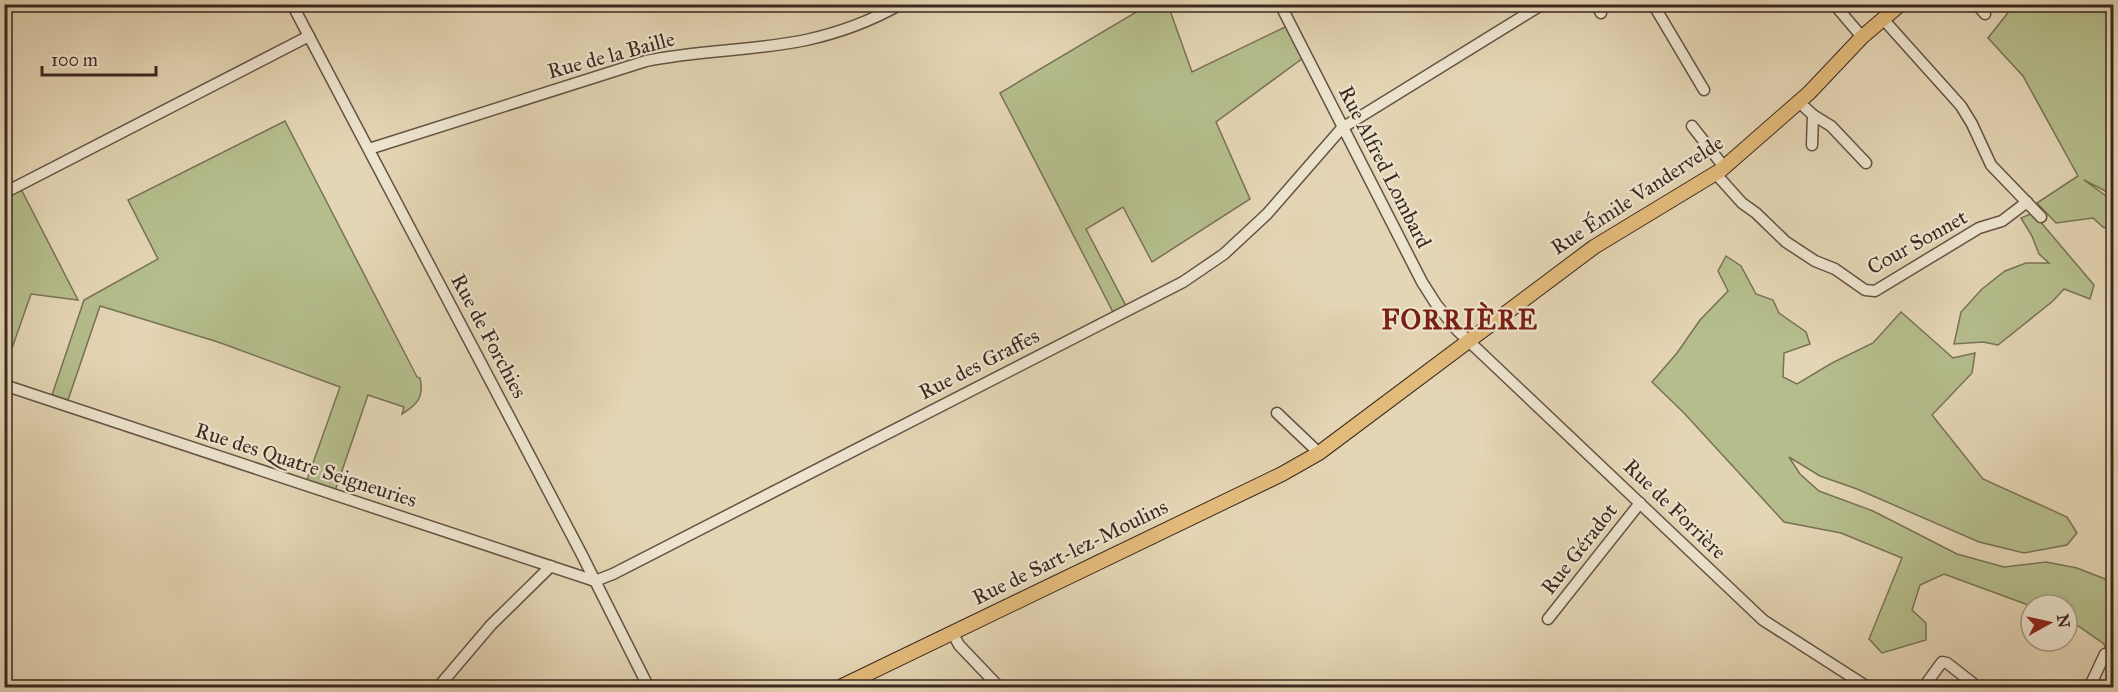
<svg xmlns="http://www.w3.org/2000/svg" width="2118" height="692" font-family="'IM FELL Great Primer',serif">
  <style>
    .green { fill: #b5bd8c; stroke: #787256; stroke-width: 1.5 }
    .lines { fill: none; stroke-linecap: round; stroke-linejoin: round }
    .minor-casing { stroke: #645345; stroke-width: 13 }
    .major-casing { stroke: #3a2820; stroke-width: 16 }
    .minor { stroke: #ede4ce; stroke-width: 10 }
    .major { stroke: #e2ba7a; stroke-width: 14 }
    .labels { text-anchor: middle; stroke-width: 4.5; stroke-linejoin: round; paint-order: stroke }
    .street-label { font-size: 21px; fill: #3a2820; stroke: #ede4ce }
    .district-label { font-size: 27px; font-weight: bold; letter-spacing: 1.5px; fill: #7a1f14; stroke: #ede4ce }
  </style>
  <rect width="100%" height="100%" fill="#e4d5b4"/>
  <filter id="stains"><feTurbulence type="fractalNoise" baseFrequency=".00333" numOctaves="4"/><feColorMatrix values="0 0 0 0 .2 0 0 0 0 .09 0 0 0 0 .02 0 0 0 .5 -.17"/></filter>
  <radialGradient id="worn" r=".72"><stop offset=".6" stop-color="#630" stop-opacity="0"/><stop offset="1" stop-color="#630" stop-opacity=".3"/></radialGradient>
  <g class="green">
    <path d="M1148,5H1168L1192,72L1287,26L1303,58L1216,122L1250,199L1152,262L1123,207L1086,229L1126,306L1113,312L1000,93Z"/>
    <path d="M2014,5H2097L2107,14L2113,10V195L2084,180L2113,201V231L2103,227L2093,218L2056,223L2037,203L2078,176L2023,76L1988,38Z"/>
    <path d="M285,121L417,377L420,378C424,397 418,404 402,414L404,407L368,395L335,491L307,480L340,387L218,342L100,306L68,400L52,395L84,300L158,259L128,200Z"/>
    <path d="M21,189L78,300L31,294L5,368V198Z"/>
    <path d="M2033,213L2094,285L2090,299L2064,289L2053,301L1998,345L1983,342L1954,344L1961,312L1982,289L2005,271L2026,263H2049L2039,254L2032,236L2021,218Z"/>
    <path d="M1726,256L1741,266L1756,294L1773,300L1779,313L1806,332L1810,344L1784,353L1783,377L1797,384L1832,363L1873,343L1901,312L1953,358L1975,353L1972,373L1932,415L1983,479L2067,517L2077,533L2067,545L2024,553L1979,542L1857,489L1820,476L1789,457L1800,474L1819,491L1873,511L1957,554L2004,567L2046,562L2077,568L2113,582V672L2104,644L2067,618V605L2031,606L1944,574L1920,585L1912,610L1926,623V640L1882,653L1869,639L1902,558L1841,533L1784,522L1684,413L1652,382L1677,353L1700,320L1728,291L1718,271Z"/>
  </g>
  <g class="lines">
    <g class="minor-casing">
      <g id="minor">
        <path d="M292,4L581,553L649,688"/>
        <path d="M1280,4L1422,282L1436,304L1457,330L1763,620L1869,688"/>
        <path d="M1596,4L1601,13"/>
        <path d="M1653,4L1704,90"/>
        <path d="M1834,4L1862,37"/>
        <path d="M1976,4L1985,14"/>
        <path d="M1883,19L1961,106L1972,124L1991,165L2041,217"/>
        <path d="M1798,101L1813,115L1831,126L1866,163"/>
        <path d="M1692,126L1724,167"/>
        <path d="M1812,145L1813,115"/>
        <path d="M369,149L646,61C699,50 753,51 806,40C838,33 871,21 901,4"/>
        <path d="M1716,174L1742,203L1756,213L1786,242L1815,261L1835,269L1865,290L1875,291L1979,228L2002,221L2027,202"/>
        <path d="M4,193L309,36"/>
        <path d="M4,385L595,581"/>
        <path d="M1277,413L1319,453"/>
        <path d="M595,581L613,574L1183,282L1224,254L1267,214L1342,128L1543,4"/>
        <path d="M1548,619L1640,503"/>
        <path d="M952,632L959,645L1000,688"/>
        <path d="M440,685L491,625L551,566"/>
        <path d="M1923,688L1942,662L1947,663L1979,688"/>
        <path d="M2089,688L2105,654"/>
      </g>
    </g>
    <g class="major-casing">
      <path id="major" d="M838,688L1282,474L1319,453L1594,247L1721,170L1809,93L1862,37L1901,4"/>
    </g>
    <use href="#minor" class="minor"/>
    <use href="#major" class="major"/>
  </g>
  <g class="labels">
    <g class="street-label">
      <text transform="translate(611 55) rotate(-15)" y="7">Rue de la Baille</text>
      <text transform="translate(1385 167) rotate(63)" y="7">Rue Alfred Lombard</text>
      <text transform="translate(1637 195) rotate(-33)" y="7">Rue Émile Vandervelde</text>
      <text transform="translate(1917 242) rotate(-29)" y="7">Cour Sonnet</text>
      <text transform="translate(489 336) rotate(62)" y="7">Rue de Forchies</text>
      <text transform="translate(979 364) rotate(-27)" y="7">Rue des Graffes</text>
      <text transform="translate(306 465) rotate(18)" y="7">Rue des Quatre Seigneuries</text>
      <text transform="translate(1675 509) rotate(44)" y="7">Rue de Forrière</text>
      <text transform="translate(1579 549) rotate(-52)" y="7">Rue Géradot</text>
      <text transform="translate(1070 552) rotate(-26)" y="7">Rue de Sart-lez-Moulins</text>
    </g>
    <g class="district-label">
      <text x="1460" y="329">FORRIÈRE</text>
    </g>
  </g>
  <rect width="2118" height="692" fill="none" stroke="#e4d5b4" stroke-width="24"/>
  <rect x="6" y="6" width="2106" height="680" fill="none" stroke="#3a2820" stroke-width="3"/>
  <rect x="12" y="12" width="2094" height="668" fill="none" stroke="#3a2820" stroke-width="1.5"/>
  <g transform="translate(2049 623) rotate(82)"><circle r="28" fill="#ede4ce" stroke="#a59988" stroke-width="1.5"/>
  <path d="M0-4.5L10 22L0 15L-10 22Z" fill="#8f2418"/>
  <text y="-9" font-size="16" font-weight="bold" text-anchor="middle" fill="#3a2820">N</text>
  </g>
  <path d="M42 66v9h114v-9" fill="none" stroke="#3a2820" stroke-width="3"/>
  <text x="51" y="66" font-size="18" fill="#3a2820" stroke="#ede4ce" stroke-width="4.5" paint-order="stroke">100 m</text>
  <rect width="100%" height="100%" filter="url(#stains)"/>
  <rect width="100%" height="100%" fill="url(#worn)"/>
</svg>
